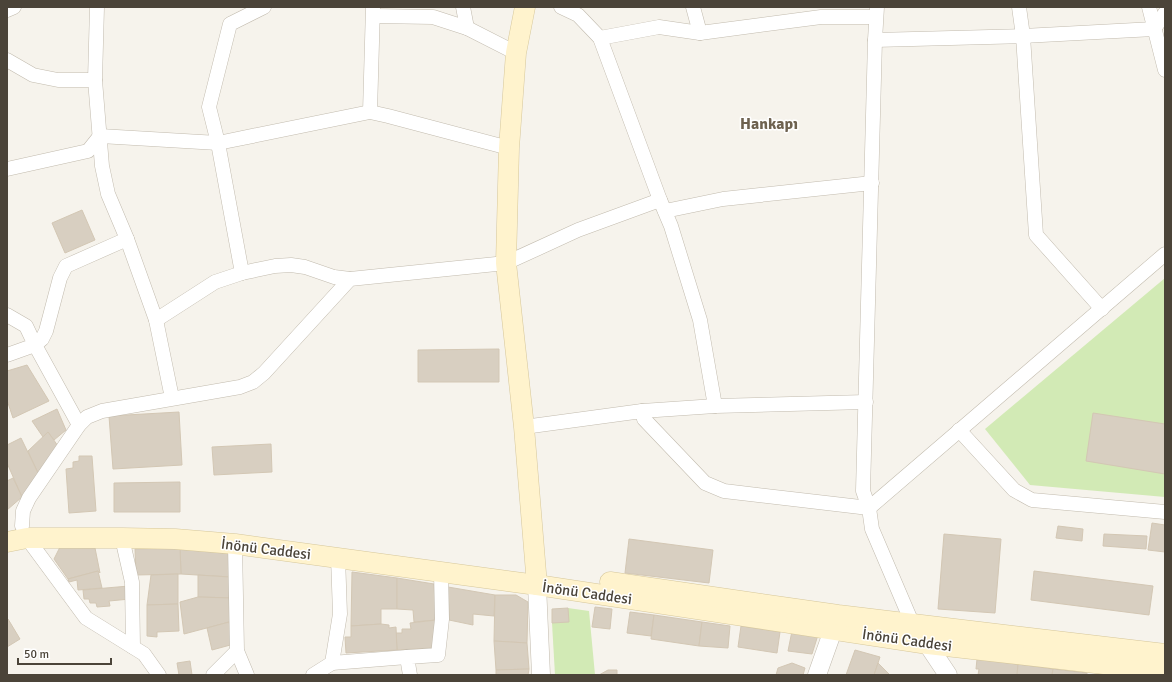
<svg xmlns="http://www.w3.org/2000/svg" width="1172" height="682" font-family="Signika,sans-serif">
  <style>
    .green { fill: #d2eab5 }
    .building { fill: #d8cfc1; stroke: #d3c7b4 }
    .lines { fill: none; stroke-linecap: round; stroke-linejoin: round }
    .minor-casing { stroke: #c2bbae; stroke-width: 15 }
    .tertiary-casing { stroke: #c2bbae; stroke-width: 19 }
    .secondary-casing { stroke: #d6c79b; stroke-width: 21 }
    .minor { stroke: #fff; stroke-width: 14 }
    .tertiary { stroke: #fff; stroke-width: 18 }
    .secondary { stroke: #fff3cd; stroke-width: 20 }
    .labels { text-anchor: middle; stroke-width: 3; stroke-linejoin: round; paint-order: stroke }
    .street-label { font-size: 15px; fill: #4b4439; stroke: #fff }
    .neighbourhood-label { font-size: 16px; font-weight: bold; fill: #6e6250; stroke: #fff }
  </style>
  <rect width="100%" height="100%" fill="#f6f3ec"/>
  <g class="green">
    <path d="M1165,278V497L1030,485L985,429Z"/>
    <path d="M568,608L589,611L595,675H555L552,623Z"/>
  </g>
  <g class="building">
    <path d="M82,210L95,240L65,253L52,223Z"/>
    <path d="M499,349V382H418V350Z"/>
    <path d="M27,365L49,401L13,418L7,400V371Z"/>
    <path d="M57,409L66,430L54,440L48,432L43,437L32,421Z"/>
    <path d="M179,412L182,465L113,469L109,416Z"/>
    <path d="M1093,413L1165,424V474L1086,461Z"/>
    <path d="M48,432L58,446L38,473L28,451Z"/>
    <path d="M21,438L38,473L22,497L7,463V445Z"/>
    <path d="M271,444L272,472L214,475L212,447Z"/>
    <path d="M79,456H92L96,511L69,513L66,469L73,468V462L79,461Z"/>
    <path d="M13,478L22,497L7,510V481Z"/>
    <path d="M180,482V512H114V483Z"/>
    <path d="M1152,523L1165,525V552L1148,550Z"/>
    <path d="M1058,526L1083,529L1082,541L1056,538Z"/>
    <path d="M944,534L1001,539L995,613L938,609Z"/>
    <path d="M1104,534L1147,536L1146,549L1103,546Z"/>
    <path d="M629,539L713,550L709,583L625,573Z"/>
    <path d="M60,547L95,548L100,573L98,571L68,579L54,559Z"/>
    <path d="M180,548L232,554L230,577L181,574Z"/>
    <path d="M180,548L181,574L136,575L135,549Z"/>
    <path d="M98,571L102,588L78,590L77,580L69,582L68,579Z"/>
    <path d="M1034,571L1153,586L1149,615L1031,600Z"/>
    <path d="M352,572L397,578V609H381V624L351,626Z"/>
    <path d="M178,574V604L147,605L151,575Z"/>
    <path d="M198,575L230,577L232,598L198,597Z"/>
    <path d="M397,578L434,584L436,620L414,622L413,610L397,609Z"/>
    <path d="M129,586L130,599L109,601L110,606L97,607L96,603H90L89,599H84L83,590Z"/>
    <path d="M448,587L495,595L494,616L473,614V625L449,620Z"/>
    <path d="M495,595H516L528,602L527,643L494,641Z"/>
    <path d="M198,597L232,598L233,621L184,634L180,602Z"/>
    <path d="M178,604L179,631L157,632V637L147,636V605Z"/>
    <path d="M595,607L612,609L610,629L592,627Z"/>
    <path d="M568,608L569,622L552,623V609Z"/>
    <path d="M630,612L654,615L651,636L627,633Z"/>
    <path d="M654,615L702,622L699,646L651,639Z"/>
    <path d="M8,619L20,639L7,647V620Z"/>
    <path d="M436,620L437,640L431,648L397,650L396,633H402V629H411L410,623Z"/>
    <path d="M229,622L234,644L212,650L207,628Z"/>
    <path d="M702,622L730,626L728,648L699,646Z"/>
    <path d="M381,624L389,625V628L396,627L397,650L346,653L345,637H351V626Z"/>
    <path d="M741,626L780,632L777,653L738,647Z"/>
    <path d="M792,631L818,635L812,654L788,651Z"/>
    <path d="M494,641L527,643L529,669L496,670Z"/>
    <path d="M855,650L880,657L874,675H846Z"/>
    <path d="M977,659L1018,664L1017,675H978L979,669H976Z"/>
    <path d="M190,661L192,675H179L177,663Z"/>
    <path d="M792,663L805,668L803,675H776L778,668Z"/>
    <path d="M878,663L890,675H874Z"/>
    <path d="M1018,664L1053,669L1052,675H1017Z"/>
    <path d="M529,669L528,675H496V670Z"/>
    <path d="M1053,669L1087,673V675H1052Z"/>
    <path d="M608,670H617V675H599Z"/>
  </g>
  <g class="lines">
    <g class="minor-casing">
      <g id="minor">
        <path d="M97,7L95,80L102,166L108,194L127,239L156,320L172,398"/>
        <path d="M463,7L467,28"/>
        <path d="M561,7L578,15L600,38L660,200L671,226L700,320L715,406"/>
        <path d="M693,7L700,33"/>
        <path d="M877,7L875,40L863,491L869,508L872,529L913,625"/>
        <path d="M1019,7L1023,36L1036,235L1102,309"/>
        <path d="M1149,7L1165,70"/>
        <path d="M7,10L14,7"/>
        <path d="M374,16L433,17L467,28L516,53"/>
        <path d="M600,38L659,27L700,33L821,17H875"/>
        <path d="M875,40L1023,36L1154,29L1165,13"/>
        <path d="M7,60L33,75L58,80H95"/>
        <path d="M370,112L373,7"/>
        <path d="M7,169L88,151L100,136L218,143L370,112L388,116L509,148"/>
        <path d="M665,211L723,199L872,183"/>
        <path d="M242,273L218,143L209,107L230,24L264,7"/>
        <path d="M7,315L26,326L35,345L7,355"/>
        <path d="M156,320L215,282L242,273L275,266L291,265L305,267L334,277L350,279"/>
        <path d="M642,411L715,406L866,402"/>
        <path d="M79,425L35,345L42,339L46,331L60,278L66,266L127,239"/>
        <path d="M524,427L642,411L644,419L705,483L724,491L869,508L1165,254"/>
        <path d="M959,430L1014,490L1032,500L1165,512"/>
        <path d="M22,526L23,511L29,498L79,425L87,417L102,411L240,387L253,382L264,373L350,279L506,263L578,230L660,200"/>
        <path d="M27,538L86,618L144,654L159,675"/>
        <path d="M122,538L132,582L133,647"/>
        <path d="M235,544L237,651L247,675"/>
        <path d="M332,663L407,657"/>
        <path d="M213,675L237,651"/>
        <path d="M313,675L332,663L340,614L338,557"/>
        <path d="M410,675L407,657L438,655L442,619L441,572"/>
      </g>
    </g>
    <g class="tertiary-casing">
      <g id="tertiary">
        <path d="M537,585L541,675"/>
        <path d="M922,636L948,675"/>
        <path d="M817,675L838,616"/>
      </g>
    </g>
    <g class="secondary-casing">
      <g id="secondary">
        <path d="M525,7L516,53L509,148L506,263L524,427L537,585"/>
        <path d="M7,542L27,538H122L175,539L235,544L537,585L928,644L1165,671"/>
        <path d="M610,582L838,615L1165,654"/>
      </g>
    </g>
    <use href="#minor" class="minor"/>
    <use href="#tertiary" class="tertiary"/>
    <use href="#secondary" class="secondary"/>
  </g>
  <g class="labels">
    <g class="street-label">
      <text transform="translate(266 549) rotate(7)" y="5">İnönü Caddesi</text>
      <text transform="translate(587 593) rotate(8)" y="5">İnönü Caddesi</text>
      <text transform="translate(907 640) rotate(8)" y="5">İnönü Caddesi</text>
    </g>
    <g class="neighbourhood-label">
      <text x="769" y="129">Hankapı</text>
    </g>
  </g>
  <rect width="1172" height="682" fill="none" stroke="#4b4439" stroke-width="16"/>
  <path d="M18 658v6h93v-6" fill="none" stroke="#4b4439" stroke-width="2"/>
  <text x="24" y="658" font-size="12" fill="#4b4439" stroke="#ffffff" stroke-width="3" paint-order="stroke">50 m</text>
</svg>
